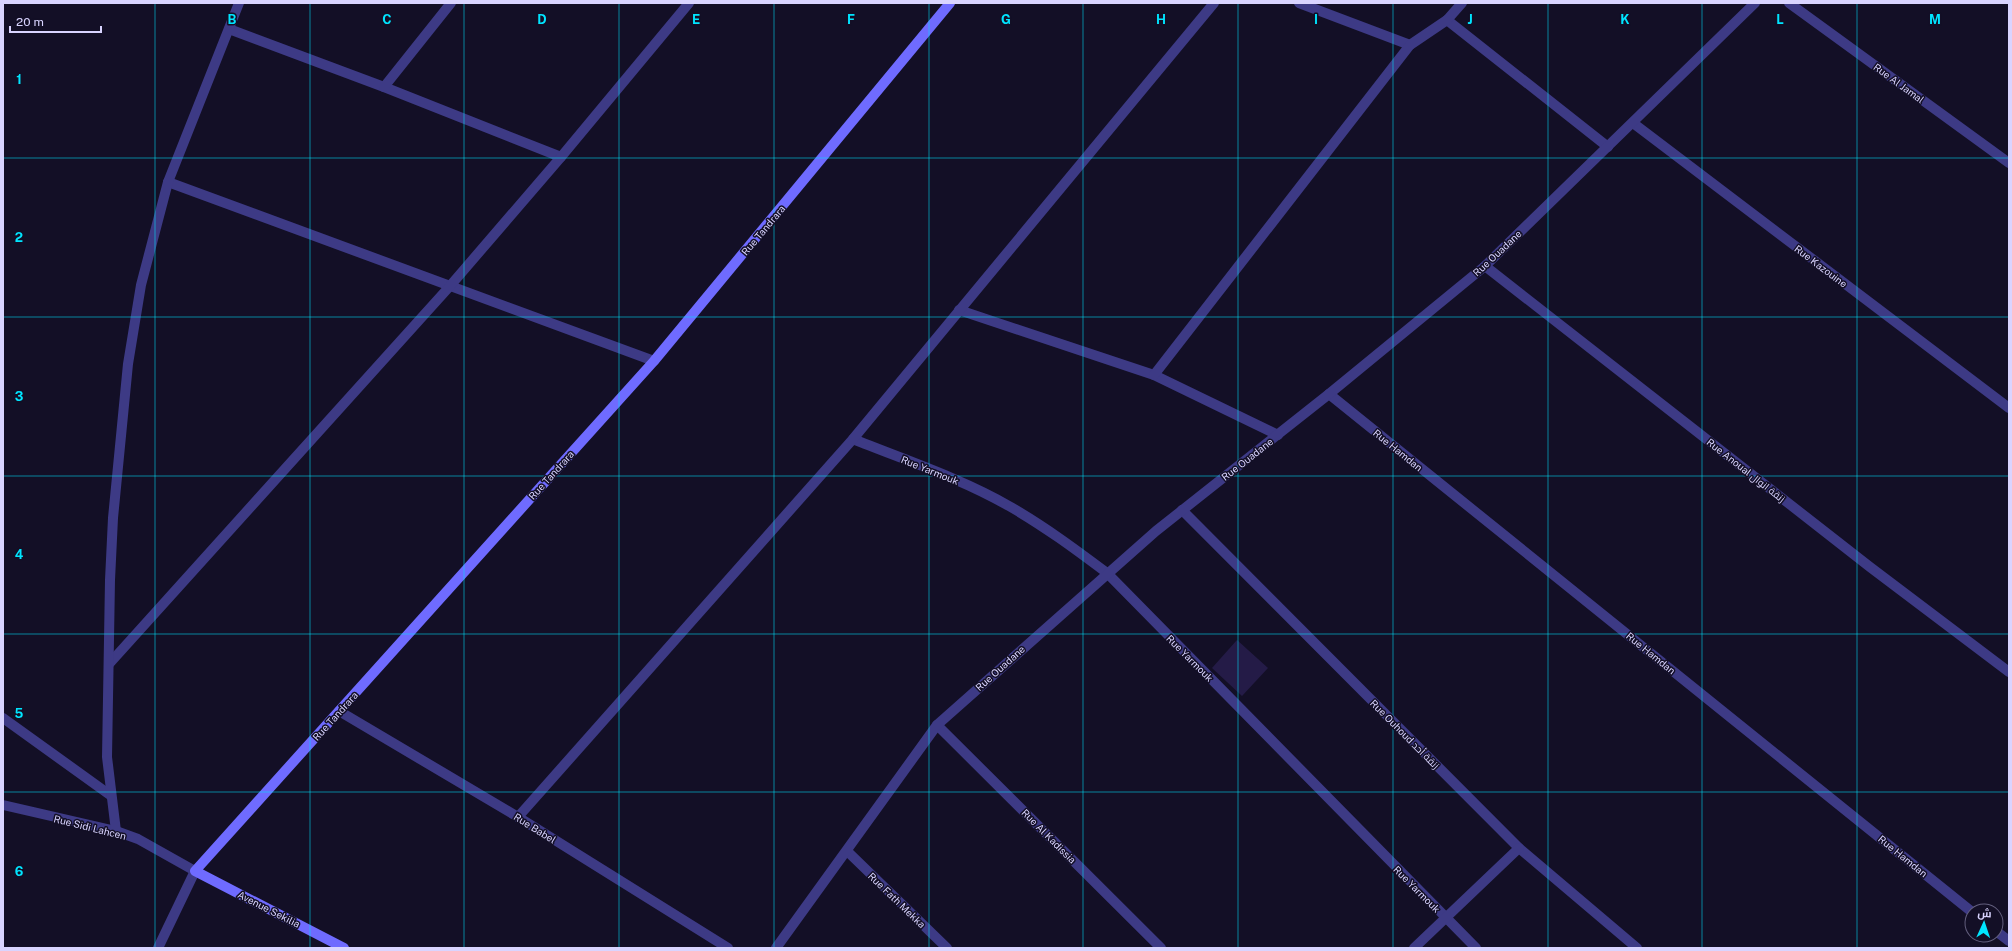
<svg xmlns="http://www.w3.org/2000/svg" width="2012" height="951" font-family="'Public Sans',Cairo,sans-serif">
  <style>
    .building { fill: #241b47 }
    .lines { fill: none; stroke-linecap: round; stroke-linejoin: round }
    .service { stroke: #3d3a85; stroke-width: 10 }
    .minor { stroke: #3d3a85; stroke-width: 10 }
    .tertiary { stroke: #3d3a85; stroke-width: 10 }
    .secondary { stroke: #6f6bff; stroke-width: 10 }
    .grid { fill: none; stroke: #00e5ff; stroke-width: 1; stroke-opacity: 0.55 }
    .labels { text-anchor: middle; stroke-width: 3; stroke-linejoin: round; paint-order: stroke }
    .street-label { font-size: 10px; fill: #d9d4ff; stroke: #130f26 }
    .grid-label { font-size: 13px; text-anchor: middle; font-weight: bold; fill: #00e5ff; stroke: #130f26; stroke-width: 3; stroke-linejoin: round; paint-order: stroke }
  </style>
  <rect width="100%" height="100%" fill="#130f26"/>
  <path class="building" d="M1237,640L1268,668L1242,696L1212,668Z"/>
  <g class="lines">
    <path class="service" d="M3,718L110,795"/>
    <g class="minor">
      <path d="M1299,3L1410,45"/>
      <path d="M1789,3L2009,163"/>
      <path d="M1447,20L1608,147"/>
      <path d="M229,29L384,87L561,157"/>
      <path d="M384,87L451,3"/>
      <path d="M1633,123L2009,408"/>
      <path d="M168,182L654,361"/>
      <path d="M1485,266L1870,567L2009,672"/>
      <path d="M959,310L1154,375L1278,435"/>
      <path d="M1154,375L1410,45L1447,20L1462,3"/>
      <path d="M1329,394L1972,912"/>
      <path d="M853,439C905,460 960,478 1009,506C1044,526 1075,549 1107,573L1476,948"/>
      <path d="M1182,510L1519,848L1637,948"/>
      <path d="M109,664L450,286L561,157L689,3"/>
      <path d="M339,711L518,817L728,948"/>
      <path d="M937,725L1161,948"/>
      <path d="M3,805L116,831L138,839L195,871"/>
      <path d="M518,817L853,439L1214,3"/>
      <path d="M116,831L107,757L110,580L113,518L128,364L141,285L168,182L239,3"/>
      <path d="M847,851L947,948"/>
      <path d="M1996,931L2009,941"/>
      <path d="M776,948L937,725L1156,531L1329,394L1485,266L1755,3"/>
      <path d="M1414,948L1519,848"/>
    </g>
    <path class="tertiary" d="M158,948L195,871"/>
    <path class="secondary" d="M344,948L195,871L654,361L950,3"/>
  </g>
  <path class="grid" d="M155,3V948M310,3V948M464,3V948M619,3V948M774,3V948M929,3V948M1083,3V948M1238,3V948M1393,3V948M1548,3V948M1702,3V948M1857,3V948M3,158H2009M3,317H2009M3,476H2009M3,634H2009M3,792H2009"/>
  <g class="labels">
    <g class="street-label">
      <text transform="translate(1899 83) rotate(36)" y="4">Rue Al Jamal</text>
      <text transform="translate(763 230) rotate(-50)" y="4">Rue Tandrara</text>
      <text transform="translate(1497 253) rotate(-43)" y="4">Rue Ouadane</text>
      <text transform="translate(1821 266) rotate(37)" y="4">Rue Kazouine</text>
      <text transform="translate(1398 450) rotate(39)" y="4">Rue Hamdan</text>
      <text transform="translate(1247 459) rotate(-38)" y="4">Rue Ouadane</text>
      <text transform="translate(930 470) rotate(22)" y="4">Rue Yarmouk</text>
      <text transform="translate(1746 470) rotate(38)" y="4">Rue Anoual زنقة انوال</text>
      <text transform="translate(551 475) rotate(-48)" y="4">Rue Tandrara</text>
      <text transform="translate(1651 653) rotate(39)" y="4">Rue Hamdan</text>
      <text transform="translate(1190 658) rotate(45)" y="4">Rue Yarmouk</text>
      <text transform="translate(1000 668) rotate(-42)" y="4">Rue Ouadane</text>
      <text transform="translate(335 716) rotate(-48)" y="4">Rue Tandrara</text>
      <text transform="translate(1405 734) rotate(45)" y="4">Rue Ouhoud زنقة أحد</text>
      <text transform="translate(90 827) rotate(14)" y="4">Rue Sidi Lahcen</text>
      <text transform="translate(535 828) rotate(32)" y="4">Rue Babel</text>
      <text transform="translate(1049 836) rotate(45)" y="4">Rue Al Kadissia</text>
      <text transform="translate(1903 856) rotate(39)" y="4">Rue Hamdan</text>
      <text transform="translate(1417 889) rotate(45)" y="4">Rue Yarmouk</text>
      <text transform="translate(897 900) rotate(44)" y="4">Rue Fath Mekka</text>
      <text transform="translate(269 909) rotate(27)" y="4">Avenue Sekilia</text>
    </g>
  </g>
  <g class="grid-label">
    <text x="232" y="24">B</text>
    <text x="387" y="24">C</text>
    <text x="542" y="24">D</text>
    <text x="696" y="24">E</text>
    <text x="851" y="24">F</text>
    <text x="1006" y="24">G</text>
    <text x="1161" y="24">H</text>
    <text x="1316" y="24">I</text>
    <text x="1470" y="24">J</text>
    <text x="1625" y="24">K</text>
    <text x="1780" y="24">L</text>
    <text x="1935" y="24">M</text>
    <text x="19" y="84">1</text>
    <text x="19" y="242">2</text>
    <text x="19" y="401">3</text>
    <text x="19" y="559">4</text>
    <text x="19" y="718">5</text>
    <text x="19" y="876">6</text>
  </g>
  <rect width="2012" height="951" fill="none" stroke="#d9d4ff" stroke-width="8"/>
  <g transform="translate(1984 923) rotate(3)"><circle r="19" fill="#130f26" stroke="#625e7d"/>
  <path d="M0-3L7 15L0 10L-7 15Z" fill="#00e5ff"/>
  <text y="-6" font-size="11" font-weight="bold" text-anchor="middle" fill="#d9d4ff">ش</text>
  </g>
  <path d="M10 26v6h91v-6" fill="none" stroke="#d9d4ff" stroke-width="2"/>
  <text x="16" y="26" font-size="12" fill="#d9d4ff" stroke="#130f26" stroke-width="3" paint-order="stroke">20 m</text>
</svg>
